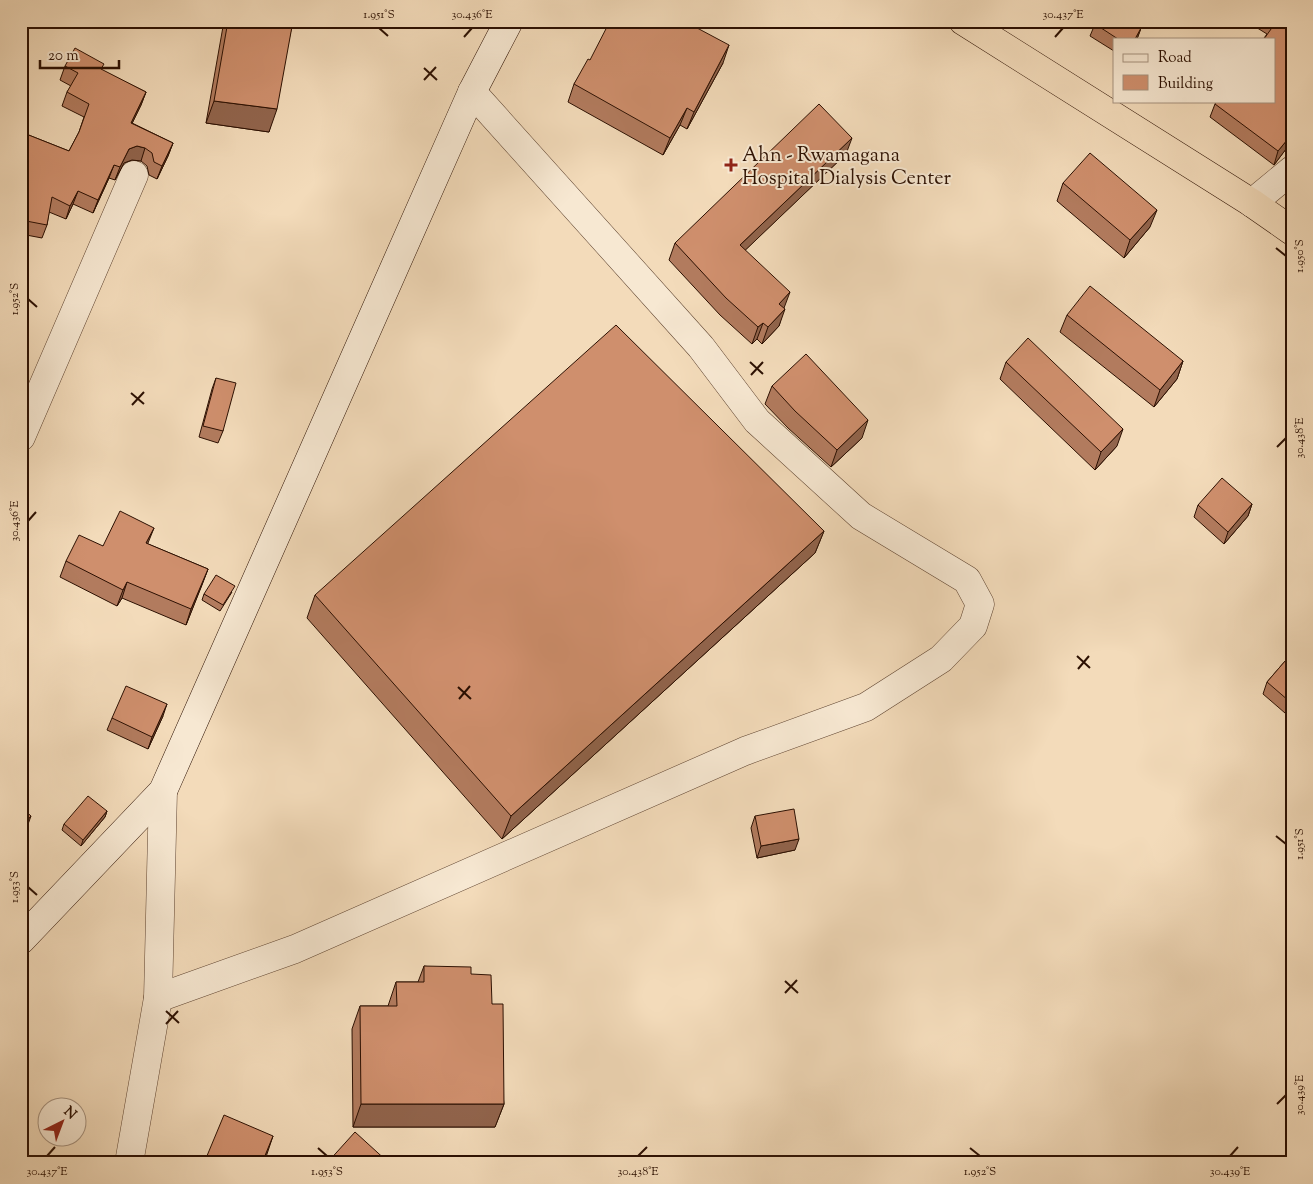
<svg xmlns="http://www.w3.org/2000/svg" width="1313" height="1184" font-family="'Sorts Mill Goudy',serif">
  <style>
    .lines { fill: none; stroke-linecap: round; stroke-linejoin: round }
    .minor-casing { stroke: #5e4330; stroke-width: 29 }
    .secondary-casing { stroke: #2c1002; stroke-width: 29 }
    .trunk-casing { stroke: #2c1002; stroke-width: 29 }
    .minor { stroke: #f7e8d2; stroke-width: 28 }
    .secondary { stroke: #f7e8d2; stroke-width: 28 }
    .trunk { stroke: #f3dbba; stroke-width: 28 }
    .wall { fill: #b27b5e; stroke: #2c1002 }
    .shaded-wall { fill: #91644c; stroke: #2c1002 }
    .building { fill: #cf8f6d; stroke: #2c1002 }
    .ticks { fill: none; stroke: #2c1002; stroke-width: 2 }
    .poi-dot { fill: #8f2418; stroke: #f7e8d2; stroke-width: 2 }
    .labels { text-anchor: middle; stroke-width: 4; stroke-linejoin: round; paint-order: stroke }
    .poi-label { font-size: 20px; fill: #2c1002; stroke: #f7e8d2; text-anchor: start }
    .neatline { fill: none; stroke: #2c1002; stroke-width: 2 }
    .ticks-label { font-size: 12px; text-anchor: middle; fill: #2c1002 }
  </style>
  <rect width="100%" height="100%" fill="#f3dbba"/>
  <filter id="stains"><feTurbulence type="fractalNoise" baseFrequency=".004" numOctaves="4"/><feColorMatrix values="0 0 0 0 .2 0 0 0 0 .09 0 0 0 0 .02 0 0 0 .5 -.17"/></filter>
  <radialGradient id="worn" r=".72"><stop offset=".6" stop-color="#630" stop-opacity="0"/><stop offset="1" stop-color="#630" stop-opacity=".3"/></radialGradient>
  <g class="lines">
    <g class="minor-casing">
      <g id="minor">
        <path d="M1252,203L1292,170"/>
        <path d="M21,437L134,175"/>
        <path d="M158,998L295,949L745,751L866,707L941,659L973,626L980,604L967,580L861,516L757,421L701,347L472,92"/>
        <path d="M129,1163L158,998L163,791"/>
      </g>
    </g>
    <g class="secondary-casing">
      <path id="secondary" d="M21,940L163,791L472,92L509,21"/>
    </g>
    <g class="trunk-casing">
      <path id="trunk" d="M963,21L1252,203L1292,231"/>
    </g>
    <use href="#minor" class="minor"/>
    <use href="#secondary" class="secondary"/>
    <use href="#trunk" class="trunk"/>
  </g>
  <g class="wall">
    <path d="M224,21H293L269,132L206,123Z"/>
    <path d="M1070,21H1086L1082,27Z"/>
    <path d="M1246,21H1292V141L1274,165L1210,117L1215,104L1267,34Z"/>
    <path d="M1095,24L1141,28L1137,39H1114V51L1090,36Z"/>
    <path d="M590,60L723,63L687,129L680,125L663,155L568,102L574,84Z"/>
    <path d="M65,66L101,70L146,92L141,105L132,123L173,143L168,156L157,179L149,175L147,166L141,161L132,160L124,163L115,180L109,178L93,213L73,204L66,219L49,212L47,225L42,238L21,234V132L69,151L79,132L84,117L62,106L67,92L71,86L60,80Z"/>
    <path d="M846,154L745,250L784,308L779,326L762,344L757,339L752,344L720,315L669,260L675,243Z"/>
    <path d="M1063,183L1150,227L1124,258L1057,201Z"/>
    <path d="M1067,315L1183,361L1177,379L1154,407L1060,332Z"/>
    <path d="M1006,362L1117,446L1095,470L1000,379Z"/>
    <path d="M216,378L223,431L218,443L199,437L212,389Z"/>
    <path d="M772,386L862,438L831,467L788,428L765,404Z"/>
    <path d="M1252,504L1248,516L1224,544L1194,517L1198,505Z"/>
    <path d="M824,531L815,553L502,839L307,618L315,595Z"/>
    <path d="M148,544L208,569L186,625L122,598L117,606L60,577L66,561L103,546Z"/>
    <path d="M232,592L220,611L202,600L204,594Z"/>
    <path d="M1292,653V705L1285,713L1263,694L1267,682Z"/>
    <path d="M163,716L148,749L107,730L112,718Z"/>
    <path d="M107,811L105,817L81,846L62,830L64,824Z"/>
    <path d="M755,816L795,850L757,858L751,828Z"/>
    <path d="M424,966L471,974L492,1004L504,1104L495,1127H353L352,1029L360,1006H388L396,982H418Z"/>
  </g>
  <g class="shaded-wall">
    <path d="M1141,28L1137,39H1135Z"/>
    <path d="M729,45L723,63L687,129L694,112Z"/>
    <path d="M146,92L141,105L126,136L131,123Z"/>
    <path d="M214,101L277,109L269,132L206,123Z"/>
    <path d="M687,108L680,125L663,155L670,138Z"/>
    <path d="M1292,134V141L1274,165L1278,151Z"/>
    <path d="M852,138L846,154L734,261L740,245Z"/>
    <path d="M173,143L168,156L157,179L162,166Z"/>
    <path d="M137,146L145,148L141,161L132,160L124,163L115,180L120,167L129,149Z"/>
    <path d="M114,165L109,178L93,213L98,200Z"/>
    <path d="M78,191L73,204L66,219L70,206Z"/>
    <path d="M1157,210L1150,227L1124,258L1130,240Z"/>
    <path d="M790,292L784,308L773,320L779,304Z"/>
    <path d="M785,309L779,326L762,344L768,327Z"/>
    <path d="M763,323L757,339L752,344L758,327Z"/>
    <path d="M1183,361L1177,379L1154,407L1160,390Z"/>
    <path d="M868,420L862,438L831,467L837,450Z"/>
    <path d="M1123,429L1117,446L1095,470L1101,452Z"/>
    <path d="M1252,504L1248,516L1224,544L1228,532Z"/>
    <path d="M154,528L148,543L141,559L146,543Z"/>
    <path d="M824,531L815,553L502,839L511,816Z"/>
    <path d="M208,569L202,585L186,625L191,609Z"/>
    <path d="M127,582L122,598L117,606L123,590Z"/>
    <path d="M1292,698V705L1285,713L1289,701Z"/>
    <path d="M167,704L163,716L148,749L152,737Z"/>
    <path d="M107,811L105,817L81,846L83,840Z"/>
    <path d="M31,816L27,827L21,833V827Z"/>
    <path d="M799,839L795,850L757,858L761,846Z"/>
    <path d="M361,1104H504L495,1127H353Z"/>
    <path d="M273,1136L264,1163H262Z"/>
  </g>
  <g class="building">
    <path d="M228,21H293L277,109L214,101Z"/>
    <path d="M610,21H684L729,45L694,112L687,108L670,138L574,84L588,59L590,60Z"/>
    <path d="M1096,21H1131L1141,28L1135,39H1118L1095,24Z"/>
    <path d="M1274,21H1292V134L1278,151L1215,104L1217,101H1274V39H1264L1276,22Z"/>
    <path d="M75,48L104,64L101,69L146,92L131,123L173,143L162,166L154,162L152,153L145,148L137,146L129,149L120,167L114,165L98,200L78,191L70,206L52,197L47,225L21,220V132L69,151L79,132L89,104L67,92L78,73L65,66Z"/>
    <path d="M819,104L852,138L740,245L790,292L779,304L785,309L768,327L763,323L758,327L726,298L675,243Z"/>
    <path d="M1090,153L1157,210L1130,240L1063,183Z"/>
    <path d="M1090,286L1183,361L1160,390L1067,315Z"/>
    <path d="M616,325L824,531L511,816L315,595Z"/>
    <path d="M1028,338L1123,429L1101,452L1006,362Z"/>
    <path d="M806,354L868,420L837,450L795,411L772,386Z"/>
    <path d="M216,378L236,383L223,431L203,426Z"/>
    <path d="M1222,478L1252,504L1228,532L1198,505Z"/>
    <path d="M120,511L154,528L146,543L208,569L191,609L127,582L123,590L66,561L79,535L103,546Z"/>
    <path d="M216,575L235,586L223,605L204,594Z"/>
    <path d="M1292,653V698L1289,701L1267,682Z"/>
    <path d="M126,686L167,704L152,737L112,718Z"/>
    <path d="M88,796L107,811L83,840L64,824Z"/>
    <path d="M21,807L31,816L21,827Z"/>
    <path d="M794,809L799,839L761,846L755,816Z"/>
    <path d="M424,966L471,967V974L491,975L492,1004H503L504,1104H361L360,1006H397L396,982H424Z"/>
    <path d="M224,1115L273,1136L262,1163H204Z"/>
    <path d="M355,1132L389,1163H327Z"/>
  </g>
  <path class="ticks" d="M379,28L388,36M464,37L472,28M1055,37L1063,28M424,68L437,80M424,80L436,67M1276,248L1286,256M28,299L37,307M750,362L763,374M751,375L763,362M131,393L144,404M132,405L144,392M1277,447L1286,438M28,521L36,512M1077,656L1090,668M1078,669L1089,656M458,687L471,699M459,699L470,686M1276,836L1286,844M28,887L37,895M785,981L798,993M785,993L797,980M166,1011L179,1023M166,1024L178,1011M1277,1104L1286,1095M318,1148L327,1156M970,1148L980,1156M47,1156L55,1147M638,1156L647,1147M1230,1156L1238,1147"/>
  <path class="poi-dot" d="M728.5 157.5h5v5h5v5h-5v5h-5v-5h-5v-5h5z"/>
  <g class="labels">
    <g class="poi-label">
      <text x="742" y="161">Ahn - Rwamagana<tspan x="742" dy="23">Hospital Dialysis Center</tspan></text>
    </g>
  </g>
  <rect width="1313" height="1184" fill="none" stroke="#f3dbba" stroke-width="55"/>
  <rect x="1113" y="38" width="162" height="65" fill="#f7e8d2" stroke="#a6927f"/>
  <rect x="1123" y="54" width="25" height="8" fill="#f7e8d2" stroke="#a6927f"/>
  <text x="1158" y="62" font-size="15" fill="#2c1002">Road</text>
  <rect x="1123" y="75" width="25" height="15" fill="#cf8f6d" stroke="#a6927f"/>
  <text x="1158" y="88" font-size="15" fill="#2c1002">Building</text>
  <g transform="translate(62 1122) rotate(42)"><circle r="24" fill="#f7e8d2" stroke="#a6927f"/>
  <path d="M0-4L9 19L0 12L-9 19Z" fill="#8f2418"/>
  <text y="-8" font-size="14" font-weight="bold" text-anchor="middle" fill="#2c1002">N</text>
  </g>
  <path d="M40 60v8h79v-8" fill="none" stroke="#2c1002" stroke-width="2.5"/>
  <text x="48" y="60" font-size="15" fill="#2c1002" stroke="#f7e8d2" stroke-width="4" paint-order="stroke">20 m</text>
  <rect x="28" y="28" width="1258" height="1128" class="neatline"/>
  <g class="ticks-label">
    <text x="379" y="18">1.951°S</text>
    <text x="472" y="18">30.436°E</text>
    <text x="1063" y="18">30.437°E</text>
    <text transform="translate(1299 256) rotate(-90)" y="4">1.950°S</text>
    <text transform="translate(14 299) rotate(-90)" y="4">1.952°S</text>
    <text transform="translate(1299 438) rotate(-90)" y="4">30.438°E</text>
    <text transform="translate(14 521) rotate(-90)" y="4">30.436°E</text>
    <text transform="translate(1299 844) rotate(-90)" y="4">1.951°S</text>
    <text transform="translate(14 887) rotate(-90)" y="4">1.953°S</text>
    <text transform="translate(1299 1095) rotate(-90)" y="4">30.439°E</text>
    <text x="47" y="1175">30.437°E</text>
    <text x="327" y="1175">1.953°S</text>
    <text x="638" y="1175">30.438°E</text>
    <text x="980" y="1175">1.952°S</text>
    <text x="1230" y="1175">30.439°E</text>
  </g>
  <rect width="100%" height="100%" filter="url(#stains)"/>
  <rect width="100%" height="100%" fill="url(#worn)"/>
</svg>
